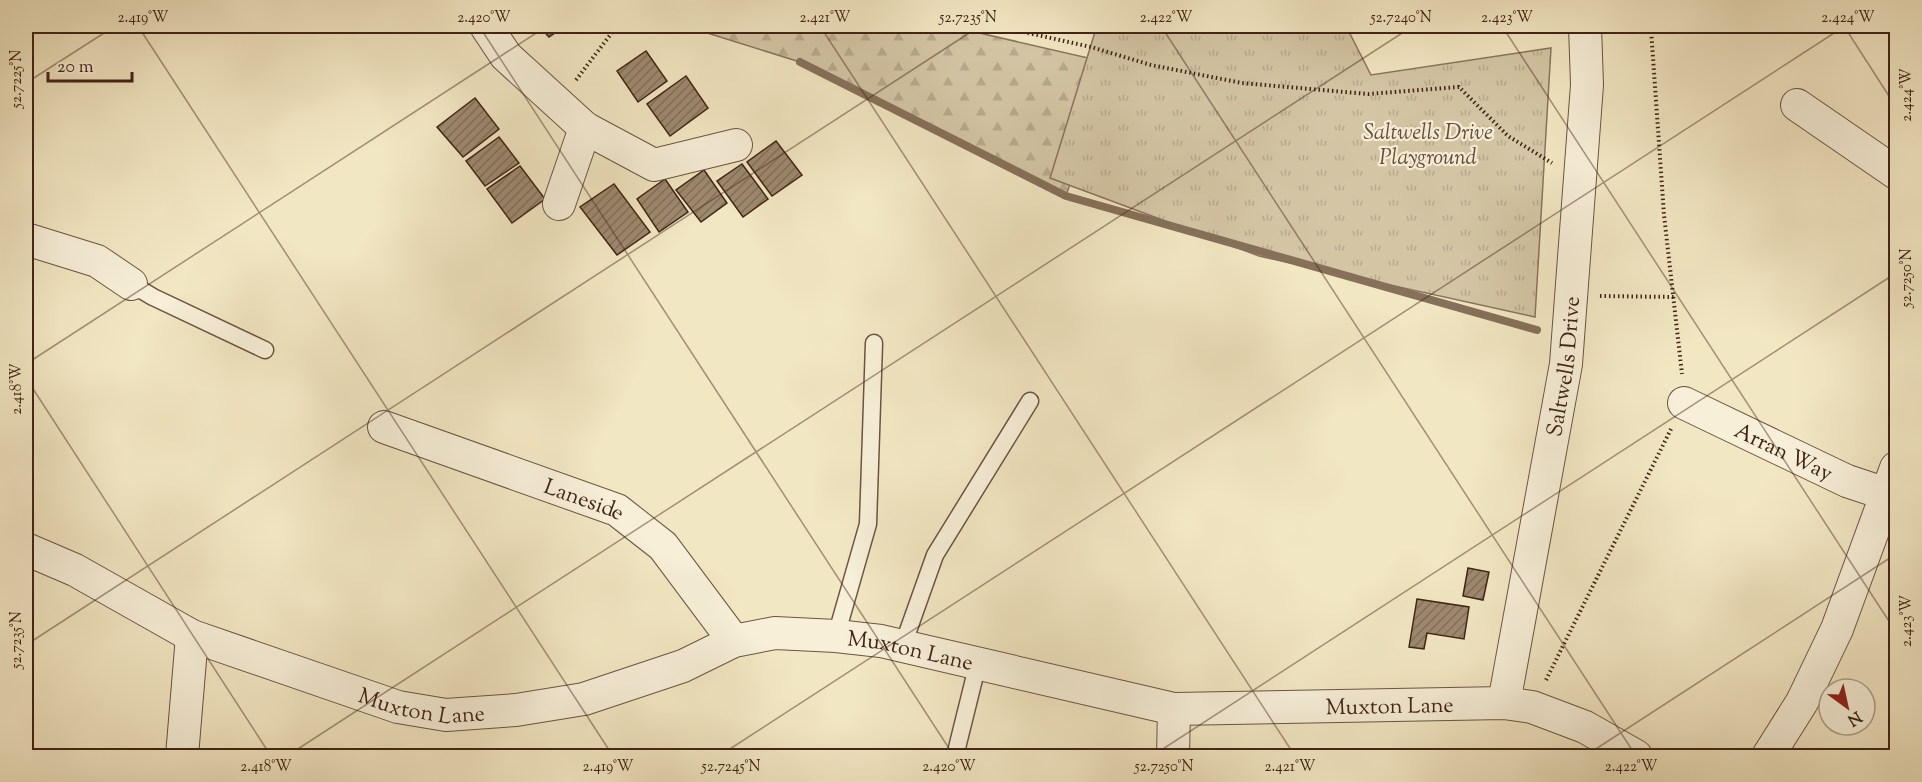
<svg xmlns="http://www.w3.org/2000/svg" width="1922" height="782" font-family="'Sorts Mill Goudy',serif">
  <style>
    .forest { fill: url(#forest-firs); stroke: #8a745d; stroke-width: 1.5 }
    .park { fill: url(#park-tufts); stroke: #8a745d; stroke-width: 1.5 }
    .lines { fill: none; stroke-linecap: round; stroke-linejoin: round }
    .stream { stroke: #86705a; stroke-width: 8 }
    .building { fill: url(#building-hatch); stroke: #402315; stroke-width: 1.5 }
    .service-casing { stroke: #6c5440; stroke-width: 19 }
    .minor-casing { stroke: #6c5440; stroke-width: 34 }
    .path { stroke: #402315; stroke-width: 4; stroke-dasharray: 1.5 3; stroke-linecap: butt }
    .service { stroke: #f7efd8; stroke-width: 16 }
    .minor { stroke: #f7efd8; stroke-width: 32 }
    .ticks { fill: none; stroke: #402315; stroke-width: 1.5; stroke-opacity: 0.45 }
    .labels { text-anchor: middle; stroke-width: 4.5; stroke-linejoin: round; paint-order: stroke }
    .park-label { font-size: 22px; font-style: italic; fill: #654c39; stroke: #f7efd8 }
    .street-label { font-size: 22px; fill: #402315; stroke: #f7efd8 }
    .neatline { fill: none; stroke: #402315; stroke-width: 2 }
    .ticks-label { font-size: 15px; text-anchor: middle; fill: #402315 }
  </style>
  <defs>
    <pattern id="forest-firs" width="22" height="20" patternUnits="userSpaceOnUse" patternTransform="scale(1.5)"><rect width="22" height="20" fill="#d4c6a5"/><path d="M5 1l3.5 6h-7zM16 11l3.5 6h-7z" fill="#b7aa8d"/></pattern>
    <pattern id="park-tufts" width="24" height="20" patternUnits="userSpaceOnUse" patternTransform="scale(1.5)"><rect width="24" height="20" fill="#d4c6a5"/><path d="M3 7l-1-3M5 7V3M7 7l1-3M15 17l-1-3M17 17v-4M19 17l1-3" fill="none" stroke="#b7aa8d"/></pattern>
    <pattern id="building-hatch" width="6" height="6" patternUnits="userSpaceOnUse" patternTransform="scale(1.5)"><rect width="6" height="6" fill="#9d896f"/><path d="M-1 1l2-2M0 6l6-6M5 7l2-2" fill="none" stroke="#81705a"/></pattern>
  </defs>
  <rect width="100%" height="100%" fill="#f2e7c3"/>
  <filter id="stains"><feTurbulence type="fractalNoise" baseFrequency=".00333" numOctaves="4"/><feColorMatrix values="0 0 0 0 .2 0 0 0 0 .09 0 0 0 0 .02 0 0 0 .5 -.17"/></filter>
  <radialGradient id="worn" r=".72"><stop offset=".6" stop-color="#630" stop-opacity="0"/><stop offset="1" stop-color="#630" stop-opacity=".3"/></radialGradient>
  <path class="forest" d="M685,26H949L1110,63L1066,196L800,62Z"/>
  <path class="park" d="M1346,26L1371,75L1551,48L1535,317L1259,256L1050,178L1095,32Z"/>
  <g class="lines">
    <path class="stream" d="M800,62L1066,196L1537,330"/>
  </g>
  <g class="building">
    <path d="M539,26H565L549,37Z"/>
    <path d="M646,51L667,81L638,102L617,71Z"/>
    <path d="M686,76L708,108L670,136L647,104Z"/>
    <path d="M475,98L499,129L463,157L437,127Z"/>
    <path d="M499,137L519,163L485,186L466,161Z"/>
    <path d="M776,141L802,175L772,196L747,162Z"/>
    <path d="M742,164L768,199L743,217L717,181Z"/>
    <path d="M520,166L545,199L512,223L487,189Z"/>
    <path d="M704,170L727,203L701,222L676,190Z"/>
    <path d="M665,179L688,212L659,232L637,199Z"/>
    <path d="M614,184L650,232L617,255L580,207Z"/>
    <path d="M1468,568L1489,572L1483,600L1463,596Z"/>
    <path d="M1417,599L1469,607L1464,639L1427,633L1424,649L1409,647Z"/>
  </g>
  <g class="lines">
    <g class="service-casing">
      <g id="service">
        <path d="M131,284L153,297L265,350"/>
        <path d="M836,636L868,524L874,343"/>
        <path d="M903,645L935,555L1030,401"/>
        <path d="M955,756L978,663"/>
      </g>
    </g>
    <g class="minor-casing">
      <g id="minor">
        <path d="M486,26L506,56L585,128L654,165L736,145"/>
        <path d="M1797,105L1896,173"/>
        <path d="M559,204L585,128"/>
        <path d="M26,239L97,261L131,284"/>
        <path id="s1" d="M1684,403L1847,481L1886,494"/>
        <path id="s2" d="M384,427L617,510L663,546L734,641"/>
        <path id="s3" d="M26,549L75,570L192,636L398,707L446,715L516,710L584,699L683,666L734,641L775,633L836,636L881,641L1174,709L1504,703L1532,707L1585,727L1636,756"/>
        <path id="s4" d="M1504,703L1566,364L1587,85L1585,26"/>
        <path d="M182,756L192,636"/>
        <path d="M1173,756L1174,709"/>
        <path d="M1768,756L1802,702L1837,629L1896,468"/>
      </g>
    </g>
    <g class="path">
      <path d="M997,26L1091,47L1151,65L1242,83L1368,94L1459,87L1508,136L1552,163"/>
      <path d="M1614,28L1651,29L1664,215L1682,374"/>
      <path d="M576,80L617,26"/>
      <path d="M1600,296L1674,297"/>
      <path d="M1546,680L1671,429"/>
    </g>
    <use href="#service" class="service"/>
    <use href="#minor" class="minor"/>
  </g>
  <path class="ticks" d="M138,26L613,756M479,26L954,756M820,26L1295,756M1161,26L1636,756M1502,26L1896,632M1844,26L1896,107M26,83L115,26M26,364L547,26M26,378L271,756M26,645L980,26M287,756L1413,26M719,756L1845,26M1152,756L1896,273M1585,756L1896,554"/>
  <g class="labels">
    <g class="park-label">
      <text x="1428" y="139">Saltwells Drive<tspan x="1428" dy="25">Playground</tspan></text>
    </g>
    <g class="street-label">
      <text dy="8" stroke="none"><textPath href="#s4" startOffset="342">Saltwells Drive</textPath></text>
      <text dy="8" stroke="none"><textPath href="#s1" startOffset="111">Arran Way</textPath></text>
      <text dy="8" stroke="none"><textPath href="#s2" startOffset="213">Laneside</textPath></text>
      <text dy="8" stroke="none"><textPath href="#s3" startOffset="933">Muxton Lane</textPath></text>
      <text dy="8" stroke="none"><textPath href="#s3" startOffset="429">Muxton Lane</textPath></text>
      <text dy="8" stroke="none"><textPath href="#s3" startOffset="1419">Muxton Lane</textPath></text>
    </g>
  </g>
  <rect width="1922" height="782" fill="none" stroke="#f2e7c3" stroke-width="66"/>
  <g transform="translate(1847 707) rotate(147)"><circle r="28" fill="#f7efd8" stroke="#ae9d8a" stroke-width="1.5"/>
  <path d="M0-4.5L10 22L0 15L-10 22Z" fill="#8f2418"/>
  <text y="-9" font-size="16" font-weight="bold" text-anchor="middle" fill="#402315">N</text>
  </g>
  <path d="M48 72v9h84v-9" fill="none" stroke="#402315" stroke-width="3"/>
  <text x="57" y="72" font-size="18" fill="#402315" stroke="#f7efd8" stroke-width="4.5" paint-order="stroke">20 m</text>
  <rect x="33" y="33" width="1856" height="716" class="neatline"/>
  <g class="ticks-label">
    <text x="143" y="22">2.419°W</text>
    <text x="484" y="22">2.420°W</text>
    <text x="825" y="22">2.421°W</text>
    <text x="968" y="22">52.7235°N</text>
    <text x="1166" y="22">2.422°W</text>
    <text x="1401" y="22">52.7240°N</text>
    <text x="1507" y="22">2.423°W</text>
    <text x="1848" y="22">2.424°W</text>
    <text transform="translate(16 79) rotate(-90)" y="5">52.7225°N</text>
    <text transform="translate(1906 95) rotate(-90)" y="5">2.424°W</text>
    <text transform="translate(1906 278) rotate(-90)" y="5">52.7250°N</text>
    <text transform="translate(16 389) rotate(-90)" y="5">2.418°W</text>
    <text transform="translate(1906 621) rotate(-90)" y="5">2.423°W</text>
    <text transform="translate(16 640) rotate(-90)" y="5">52.7235°N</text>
    <text x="266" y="771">2.418°W</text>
    <text x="608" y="771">2.419°W</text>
    <text x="731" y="771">52.7245°N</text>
    <text x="949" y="771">2.420°W</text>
    <text x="1164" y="771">52.7250°N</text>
    <text x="1290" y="771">2.421°W</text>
    <text x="1631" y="771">2.422°W</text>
  </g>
  <rect width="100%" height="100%" filter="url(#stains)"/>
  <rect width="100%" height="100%" fill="url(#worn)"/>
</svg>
